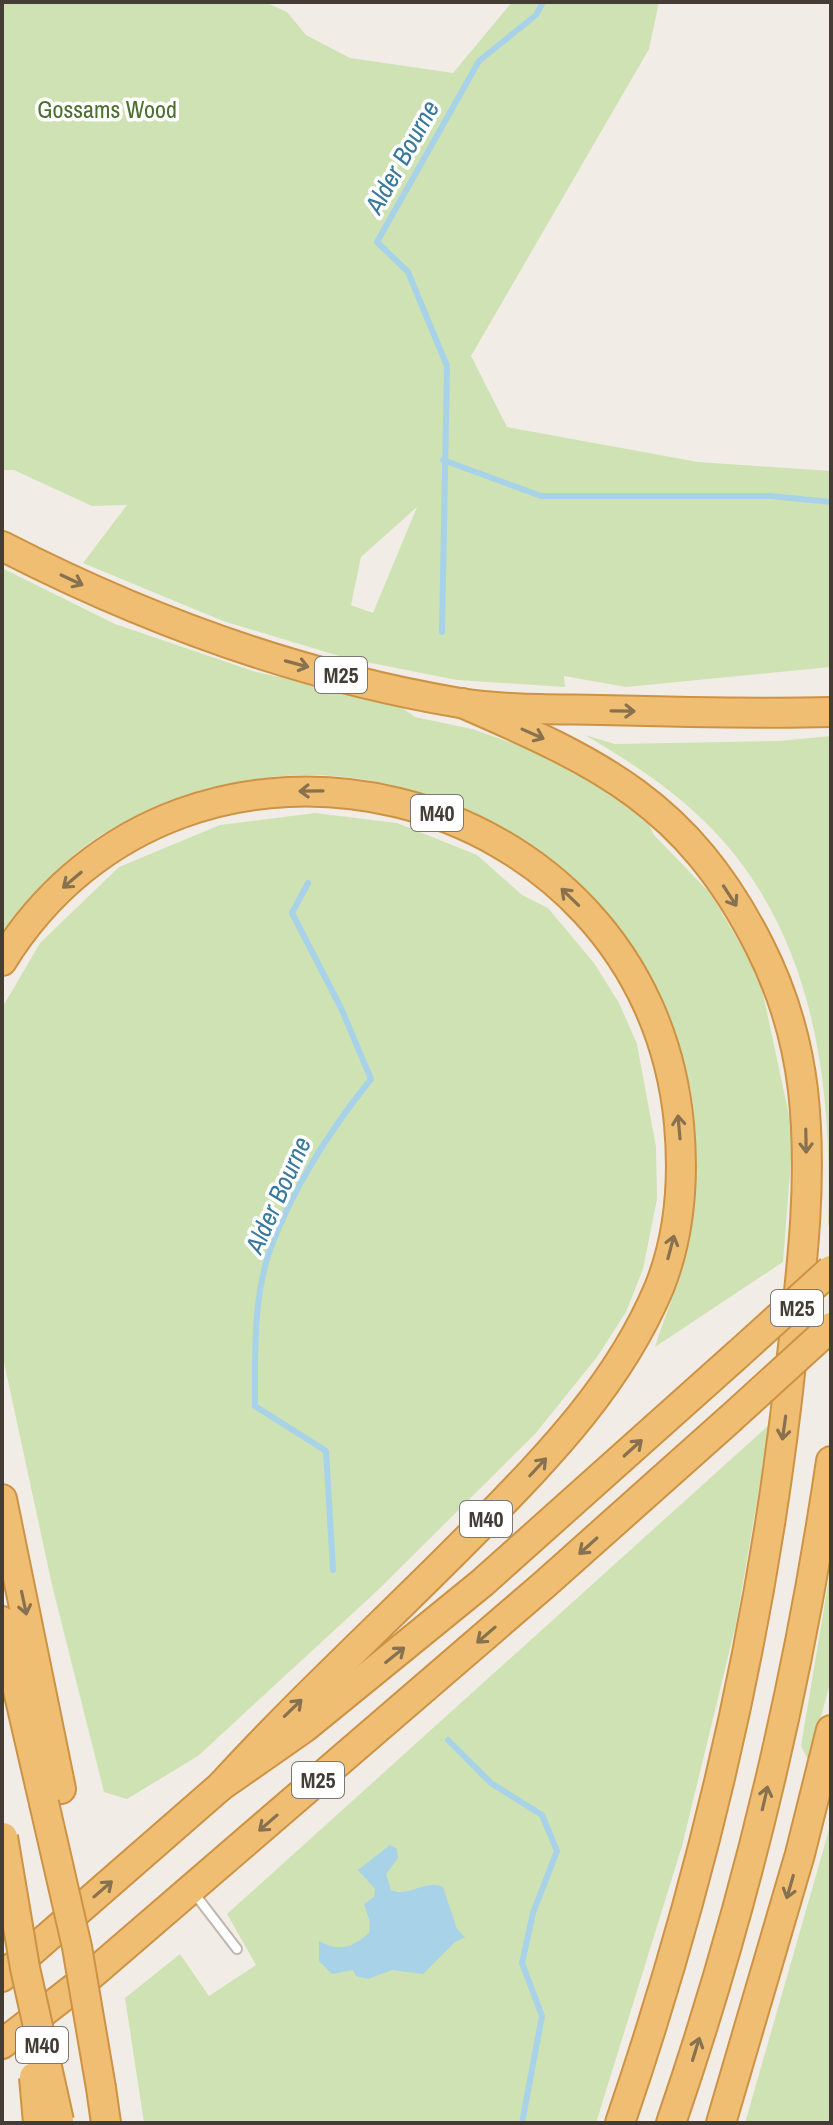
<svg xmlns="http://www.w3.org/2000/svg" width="833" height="2125" font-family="'Archivo Narrow',sans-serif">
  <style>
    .green { fill: #cfe2b3; fill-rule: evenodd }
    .water { fill: #a8d2e8 }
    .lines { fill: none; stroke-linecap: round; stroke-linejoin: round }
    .stream { stroke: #a8d2e8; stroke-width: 6 }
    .service-casing { stroke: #bfb7ad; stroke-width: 12 }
    .motorway-casing { stroke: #cd9244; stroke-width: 32 }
    .service { stroke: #fff; stroke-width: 8 }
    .motorway { stroke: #efbe73; stroke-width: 28 }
    .motorway-bridge-casing { stroke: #cd9244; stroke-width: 32; stroke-linecap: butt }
    .motorway-bridge { stroke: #efbe73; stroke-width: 28 }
    .oneway { stroke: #88714e }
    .labels { text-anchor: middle; stroke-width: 7; stroke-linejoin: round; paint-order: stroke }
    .shield { fill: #fff; stroke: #7b7772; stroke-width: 2 }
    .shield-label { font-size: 22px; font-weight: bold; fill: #433d36 }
    .park-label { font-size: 24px; fill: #4b6f2f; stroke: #fff }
    .water-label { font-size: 26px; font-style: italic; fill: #38799d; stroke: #fff }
  </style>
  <rect width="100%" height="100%" fill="#f1ede6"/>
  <g class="green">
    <path d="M2,2H265L287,12L306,35L350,58L453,73L512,2H659L649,49L471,356L507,427L698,462L831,471V667L626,687L564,676L565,687L457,680L346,658L223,621L83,563L127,505L92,506L14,470H2ZM417,507L373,613L351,605L361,557Z"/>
    <path d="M2,568L115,624L256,672L394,702L415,717L472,729L529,749L615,795L645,816L654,835L710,893L759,975L793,1134L783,1262L655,1347C665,1315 680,1282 687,1249C696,1204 700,1132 690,1087C652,908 486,773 302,775C244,776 175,797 123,823C74,846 36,890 2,931Z"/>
    <path d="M585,735L615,744L779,741L831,736V1223L828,1225C833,1079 813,926 703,820C668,786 627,760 585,735Z"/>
    <path d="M315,813L397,823L477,855L522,895L548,908L594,963L619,1003L637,1044L656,1147L657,1199L643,1269L626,1312L597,1357L535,1434L378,1590L198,1756L127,1799L104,1792L52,1585L2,1353V1008L40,943L119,867L220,825Z"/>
    <path d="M770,1424L736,1624L682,1846L596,2123H144L125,1998L180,1954L209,1996L256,1965L227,1914Z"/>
    <path d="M831,1566V1679L809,1762L801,1746Z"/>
    <path d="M831,1822V2123H745L823,1851Z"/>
  </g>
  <path class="water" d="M390,1845L397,1849L398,1858L386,1874L391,1890C408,1898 425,1879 443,1887L457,1929L465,1937L455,1942L423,1974L392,1970L368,1979L356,1976L353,1970L332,1974L319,1961V1941C339,1952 352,1948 369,1933L370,1922L364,1904L374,1897L375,1889L358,1870Z"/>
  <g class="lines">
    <g class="stream">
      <path d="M443,460L541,496H770L831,502"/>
      <path d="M442,632L447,366L408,272L377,242L479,61L536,15L543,2"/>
      <path d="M308,883L292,913L341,1008L371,1079C330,1130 294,1186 271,1247C253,1296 255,1354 255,1406L326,1451L333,1570"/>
      <path d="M448,1740L491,1783L542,1815L557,1851L533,1913L522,1963L542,2016L522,2123"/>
    </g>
    <g class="service-casing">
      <path id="service" d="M194,1893L237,1949"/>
    </g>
    <g class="motorway-casing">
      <g id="motorway">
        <path d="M2,546C146,620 300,676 460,703C506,710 554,709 600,710C677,712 754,714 831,712"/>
        <path d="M462,703C600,763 687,803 759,945C782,990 797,1040 803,1090C813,1178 802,1268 792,1355C765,1616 705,1875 620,2123"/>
        <path d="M2,961C185,666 647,779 679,1124C684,1179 680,1236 659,1288C619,1383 552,1452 481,1525C395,1613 304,1695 221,1786"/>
        <path d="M2,1499L61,1789"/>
        <path d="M2,1621L44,1803"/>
        <path d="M2,1977L221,1786L304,1728L482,1583L737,1355"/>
        <path d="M2,2044L90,1976L545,1584L730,1419"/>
        <path d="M101,2088L106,2123"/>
        <path d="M671,2123C745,1908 798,1685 831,1461"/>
        <path d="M721,2123L800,1854L831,1730"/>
      </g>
    </g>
    <use href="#service" class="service"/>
    <use href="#motorway" class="motorway"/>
    <g class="motorway-bridge-casing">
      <g id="motorway-bridge">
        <path d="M737,1355L831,1270"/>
        <path d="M730,1419L831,1327"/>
        <path d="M44,1803L77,1947L101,2088"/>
        <path d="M3,1837L25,1968L59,2121"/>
        <path d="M34,2077L38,2123"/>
      </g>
    </g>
    <use href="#motorway-bridge" class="motorway-bridge"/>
  </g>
  <defs><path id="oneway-shaft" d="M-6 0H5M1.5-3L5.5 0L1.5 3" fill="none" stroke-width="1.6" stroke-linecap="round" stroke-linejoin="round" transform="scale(2)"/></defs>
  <g class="oneway">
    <use href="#oneway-shaft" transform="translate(72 580) rotate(25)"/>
    <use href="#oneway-shaft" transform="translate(297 664) rotate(15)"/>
    <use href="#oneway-shaft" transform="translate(623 711) rotate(1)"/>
    <use href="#oneway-shaft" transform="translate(533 734) rotate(24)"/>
    <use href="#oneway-shaft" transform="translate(311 791) rotate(179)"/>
    <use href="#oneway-shaft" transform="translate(72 880) rotate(140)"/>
    <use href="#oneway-shaft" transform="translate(730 896) rotate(57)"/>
    <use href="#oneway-shaft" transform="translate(570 897) rotate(-136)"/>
    <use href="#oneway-shaft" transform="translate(679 1127) rotate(-95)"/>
    <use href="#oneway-shaft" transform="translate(806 1141) rotate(89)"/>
    <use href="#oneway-shaft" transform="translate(671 1247) rotate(-75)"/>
    <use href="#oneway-shaft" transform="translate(784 1428) rotate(98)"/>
    <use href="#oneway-shaft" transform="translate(633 1448) rotate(-42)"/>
    <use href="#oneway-shaft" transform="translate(538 1467) rotate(-47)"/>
    <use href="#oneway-shaft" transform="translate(588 1546) rotate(138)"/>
    <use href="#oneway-shaft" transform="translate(24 1603) rotate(78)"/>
    <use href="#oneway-shaft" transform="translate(486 1635) rotate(139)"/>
    <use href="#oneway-shaft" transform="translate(395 1655) rotate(-39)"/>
    <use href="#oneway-shaft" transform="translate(293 1708) rotate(-44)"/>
    <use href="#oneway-shaft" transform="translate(765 1798) rotate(-77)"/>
    <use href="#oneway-shaft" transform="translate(268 1823) rotate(139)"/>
    <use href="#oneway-shaft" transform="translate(790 1887) rotate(106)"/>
    <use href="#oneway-shaft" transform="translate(103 1889) rotate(-41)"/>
    <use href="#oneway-shaft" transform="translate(696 2049) rotate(-73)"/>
  </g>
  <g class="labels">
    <g class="shield">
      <rect x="315" y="657" width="52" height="36" rx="6"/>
      <rect x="411" y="795" width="52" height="36" rx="6"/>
      <rect x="771" y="1290" width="52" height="36" rx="6"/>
      <rect x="460" y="1501" width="52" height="36" rx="6"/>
      <rect x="292" y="1762" width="52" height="36" rx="6"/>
      <rect x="16" y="2027" width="52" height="36" rx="6"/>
    </g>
    <g class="shield-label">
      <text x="341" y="683">M25</text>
      <text x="437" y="821">M40</text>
      <text x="797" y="1316">M25</text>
      <text x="486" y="1527">M40</text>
      <text x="318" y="1788">M25</text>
      <text x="42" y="2053">M40</text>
    </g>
    <g class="park-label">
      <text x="107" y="118">Gossams Wood</text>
    </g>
    <g class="water-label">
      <text transform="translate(402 157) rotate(-61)" y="9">Alder Bourne</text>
      <text transform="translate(278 1195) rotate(-66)" y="9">Alder Bourne</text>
    </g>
  </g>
  <rect width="833" height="2125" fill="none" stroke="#433d36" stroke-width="8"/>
</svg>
